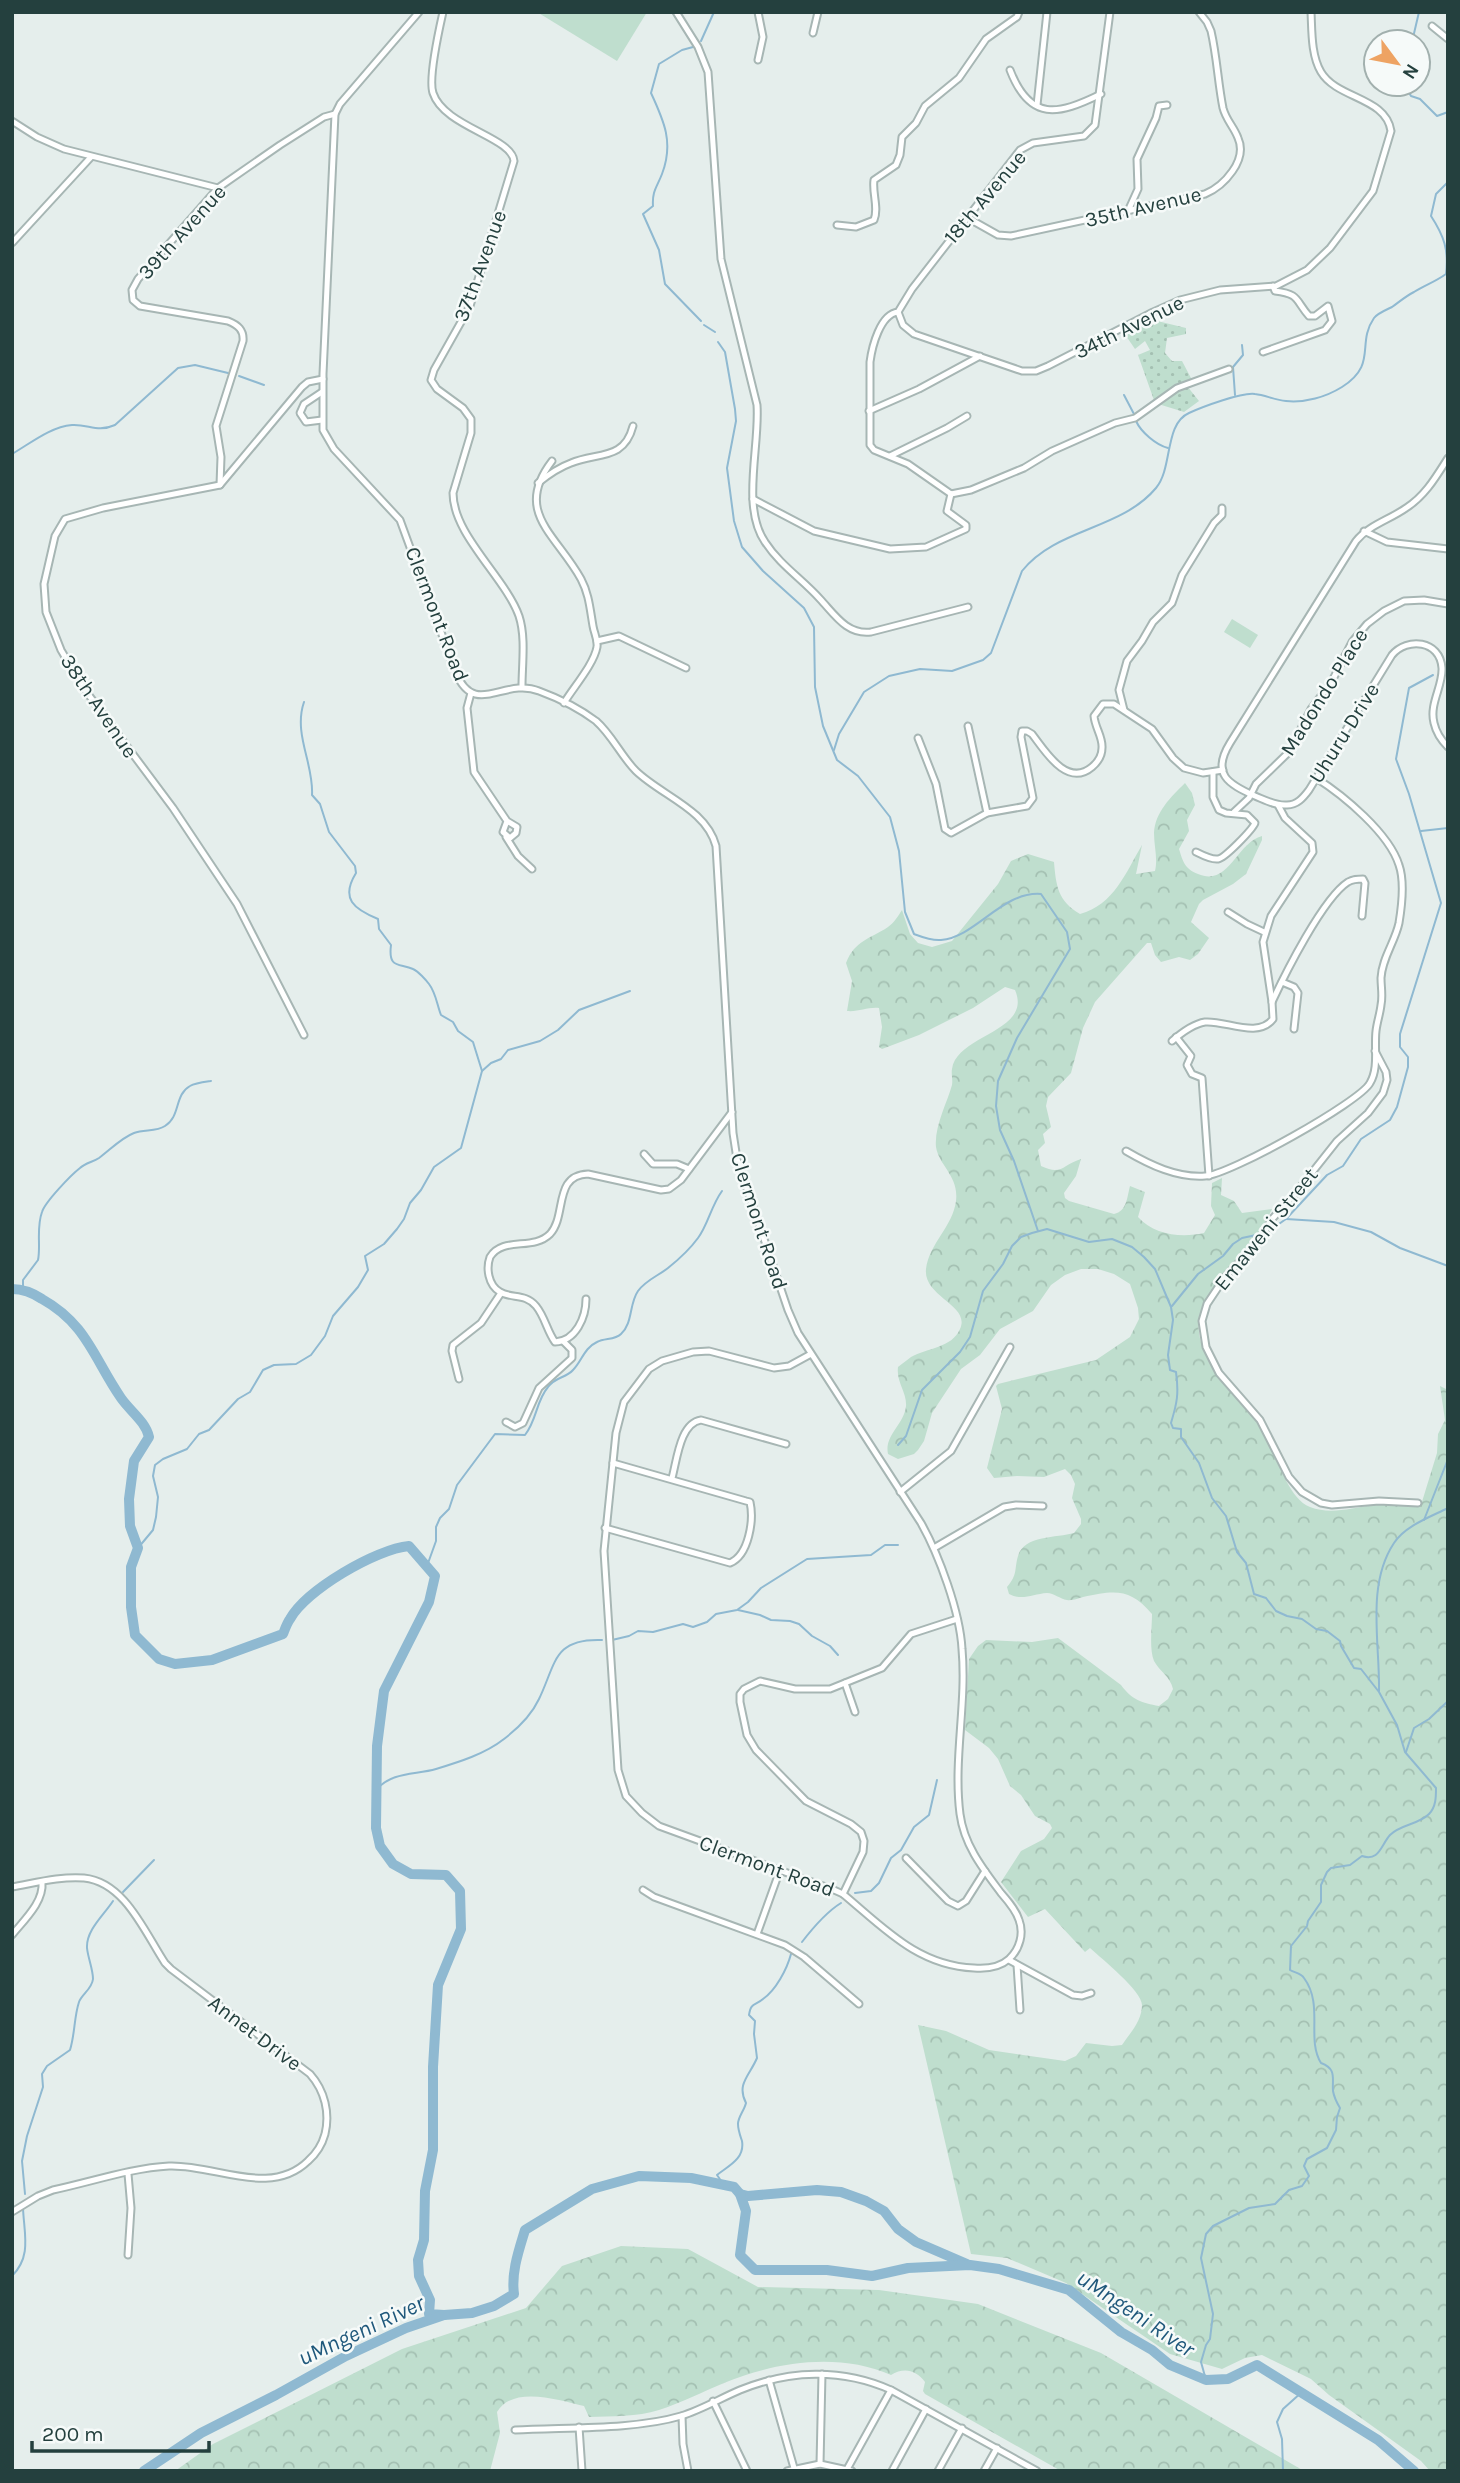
<svg xmlns="http://www.w3.org/2000/svg" width="1460" height="2483" font-family="Karla,sans-serif">
  <style>
    .green { fill: url(#green-dots) }
    .forest { fill: url(#forest-crowns) }
    .pitch { fill: #bfdece }
    .lines { fill: none; stroke-linecap: round; stroke-linejoin: round }
    .stream { stroke: #8fb9d1; stroke-width: 2 }
    .river { stroke: #8fb9d1; stroke-width: 10 }
    .minor-casing { stroke: #a7b6b4; stroke-width: 9 }
    .minor { stroke: #fff; stroke-width: 5 }
    .labels { text-anchor: middle; stroke-width: 5; stroke-linejoin: round; paint-order: stroke }
    .street-label { font-size: 21px; fill: #24403e; stroke: #f6faf9 }
    .water-label { font-size: 23px; font-style: italic; fill: #1f587b; stroke: #f6faf9 }
  </style>
  <defs>
    <pattern id="green-dots" width="8" height="8" patternUnits="userSpaceOnUse" patternTransform="scale(1.75)"><rect width="8" height="8" fill="#bfdece"/><path d="M2 2h.1M6 6h.1" fill="none" stroke="#a4c0b2" stroke-width="1.8" stroke-linecap="round"/></pattern>
    <pattern id="forest-crowns" width="20" height="18" patternUnits="userSpaceOnUse" patternTransform="scale(1.75)"><rect width="20" height="18" fill="#bfdece"/><path d="M2 6a3 3 0 1 1 6 0M12 15a3 3 0 1 1 6 0" fill="none" stroke="#a4c0b2"/></pattern>
  </defs>
  <rect width="100%" height="100%" fill="#e5eeec"/>
  <path class="green" d="M1145,318L1186,328V334L1167,338L1165,353L1172,361H1182L1192,380L1187,386L1199,401L1184,412L1155,403L1138,355L1150,350L1145,341L1135,349L1124,333Z"/>
  <g class="forest">
    <path d="M1185,783L1192,793L1195,805L1187,820L1189,831L1179,849C1183,862 1185,869 1198,874C1229,887 1236,843 1262,836V840L1246,874L1233,884L1203,900L1199,904L1191,922L1209,938L1198,954L1190,960L1179,957L1161,962L1155,955L1151,943H1147L1095,1002L1083,1028L1071,1073L1048,1097L1046,1106L1051,1127L1043,1134L1045,1143L1038,1150L1041,1166C1062,1176 1062,1165 1081,1159L1076,1176L1064,1193L1065,1198L1069,1201L1114,1214C1127,1211 1127,1197 1130,1186L1145,1192L1138,1217C1154,1235 1181,1238 1204,1233L1215,1215L1211,1206L1212,1183L1222,1178L1221,1195L1234,1201L1242,1213L1272,1209C1268,1217 1264,1225 1259,1232C1241,1260 1211,1282 1200,1314C1197,1325 1199,1340 1204,1350C1217,1382 1247,1401 1264,1431C1276,1452 1286,1497 1310,1507C1330,1515 1352,1508 1373,1505C1388,1504 1405,1505 1421,1505L1437,1453L1438,1434L1445,1420L1440,1386L1448,1390V2471H1430L1421,2461L1329,2395L1311,2379L1262,2355L1245,2358L1222,2369L1170,2354L1066,2283L1007,2258L971,2254L918,2025L946,2031L989,2050L1065,2061L1076,2056L1086,2043L1112,2046L1122,2045C1130,2033 1142,2021 1142,2005C1142,1991 1102,1959 1090,1948L1085,1952L1045,1909L1028,1917L1001,1882L1021,1851L1044,1839L1052,1828L1050,1824L1035,1816L1021,1795L1010,1786L998,1759L989,1748L965,1730L969,1659L978,1646L986,1640L1032,1642L1058,1638L1121,1685C1132,1700 1142,1703 1159,1706L1168,1699L1173,1689C1170,1676 1160,1672 1154,1661C1149,1649 1152,1627 1152,1614C1130,1588 1115,1590 1083,1597C1079,1598 1072,1601 1067,1600C1060,1599 1054,1593 1047,1593C1033,1594 1022,1601 1009,1594L1007,1587C1018,1574 1014,1570 1018,1556C1024,1535 1057,1538 1074,1533L1081,1524V1519L1072,1498L1075,1484L1071,1475L1065,1469L1044,1477L1017,1476L994,1478L987,1468L1002,1409L996,1386L998,1384L1096,1360L1130,1337L1139,1319L1138,1308L1130,1284L1114,1274L1098,1269H1081L1065,1275L1051,1285L1033,1311L1000,1329L980,1355L961,1369L932,1413L924,1441L918,1450L914,1454L898,1459L888,1454C884,1435 904,1425 906,1406C907,1392 896,1382 898,1367C902,1364 907,1360 911,1357C927,1348 952,1348 960,1329C971,1305 923,1297 926,1269C929,1244 953,1226 956,1201C959,1176 939,1166 936,1147C934,1127 947,1103 952,1085C953,1079 951,1074 952,1069C957,1034 1033,1032 1015,990L1005,987L973,1008L919,1035L882,1049L879,1047L882,1027L879,1008C867,1007 859,1012 847,1011L852,981L846,963C855,940 870,939 888,927C894,923 898,916 902,910L910,934L918,943L932,947L952,941L998,884L1011,861L1028,854L1054,862C1056,886 1058,901 1080,914C1114,905 1126,872 1142,845L1136,874L1155,871C1158,858 1154,847 1154,833C1155,812 1171,797 1185,783Z"/>
    <path d="M621,2246L688,2249L758,2287L879,2290L978,2304L1101,2353L1304,2471H1061L925,2394L923,2391L925,2382C916,2370 904,2367 891,2375C838,2352 775,2362 724,2383C702,2392 681,2403 659,2410C637,2417 612,2416 589,2417L584,2406C559,2400 513,2385 497,2412L500,2433L490,2471H175L213,2444L402,2349L526,2308L562,2266Z"/>
  </g>
  <g class="pitch">
    <path d="M537,12H647L617,61Z"/>
    <path d="M1232,619L1258,635L1250,648L1224,632Z"/>
  </g>
  <g class="lines">
    <g class="stream">
      <path d="M701,41L714,12"/>
      <path d="M1412,42L1419,12"/>
      <path d="M693,47L682,50L659,64L651,93C664,121 674,143 662,174C657,187 652,191 653,206L643,214L659,250L665,284L701,321"/>
      <path d="M1404,84L1411,96L1420,99L1437,116L1448,112"/>
      <path d="M704,325L715,332"/>
      <path d="M718,342L725,352L735,409L736,421L727,468L734,521L742,547L763,571L804,608L814,627L815,687L823,726L837,760L858,776L890,817L899,851L905,912L914,934C922,937 932,941 941,940C976,937 1002,891 1041,894L1067,932L1070,949L1017,1038L998,1081L996,1106L1000,1130L1014,1161L1038,1231"/>
      <path d="M239,376L264,385"/>
      <path d="M1124,395L1135,416"/>
      <path d="M1235,395L1233,367L1243,355L1242,345"/>
      <path d="M1136,421C1141,432 1156,445 1168,448"/>
      <path d="M12,454C31,443 50,427 72,425C89,424 97,433 115,425L178,368L195,365L228,373"/>
      <path d="M304,702C293,734 314,764 312,795L320,804L329,832L355,866L356,873C340,899 354,909 378,919L379,929L391,945C388,969 399,963 413,969C418,971 426,980 429,984C436,993 437,1005 441,1015L453,1022L458,1031L473,1042L482,1071"/>
      <path d="M834,750L839,734L864,692L889,676L920,669L952,671L983,660L991,653L1022,571C1056,528 1121,530 1156,488C1173,468 1164,424 1189,413C1202,407 1242,392 1255,394C1265,395 1275,400 1286,401C1305,403 1326,397 1342,387C1378,364 1356,344 1374,318C1378,313 1386,310 1392,307C1399,302 1406,296 1414,292C1425,285 1435,282 1446,274C1449,250 1444,236 1431,216L1436,194L1448,182"/>
      <path d="M1421,831L1448,828"/>
      <path d="M1286,1219L1334,1222L1371,1232L1400,1248L1448,1266"/>
      <path d="M1266,1233L1286,1219L1327,1175L1343,1166L1361,1139L1390,1120L1397,1107L1408,1067V1057L1400,1047V1034L1441,903L1409,794L1396,759L1409,688L1433,675"/>
      <path d="M23,1290V1280L38,1260C41,1246 36,1228 42,1212C45,1202 71,1175 80,1168C85,1163 93,1162 99,1158C110,1150 121,1138 134,1133C144,1129 156,1132 165,1126C181,1116 174,1095 190,1086C195,1083 204,1082 211,1081"/>
      <path d="M1172,1306L1198,1274L1223,1256L1233,1244L1242,1238L1261,1234"/>
      <path d="M898,1445L906,1436L922,1390L960,1352L970,1337L983,1291L1003,1264L1012,1246L1021,1237L1032,1233L1047,1229L1089,1242L1112,1239L1132,1247L1144,1257L1155,1269L1171,1307L1173,1320L1168,1355L1170,1370L1176,1372C1179,1394 1177,1403 1171,1423L1173,1428L1181,1429V1437L1199,1463L1212,1498L1226,1516L1237,1552L1246,1563L1254,1594L1266,1598L1276,1611L1287,1616L1302,1619L1316,1629L1327,1631L1340,1641L1341,1646L1354,1668L1361,1669L1379,1692L1397,1725L1405,1752L1436,1788C1436,1797 1436,1807 1429,1814C1418,1825 1401,1824 1390,1835C1381,1845 1379,1862 1362,1856L1350,1865L1331,1868L1327,1872L1321,1885V1902L1308,1921L1307,1926L1291,1946L1290,1970C1295,1973 1301,1973 1304,1978C1324,2005 1306,2039 1321,2063C1337,2069 1332,2078 1333,2091C1334,2097 1337,2103 1340,2108L1337,2117L1336,2130L1327,2148L1307,2159L1304,2166L1309,2176L1302,2186L1289,2190L1275,2204L1249,2208L1213,2226L1206,2234L1201,2258L1213,2314L1210,2339L1206,2345L1201,2362L1206,2380"/>
      <path d="M1424,1520L1448,1459"/>
      <path d="M138,1548L153,1530L156,1517L158,1497L153,1476L155,1465L163,1459L187,1449L199,1434L209,1430L238,1399L250,1392L263,1370L274,1365L296,1364L311,1355L325,1336L333,1316L358,1287L368,1270L365,1256L384,1244L397,1229L404,1219L410,1203L421,1190L434,1167L461,1148L482,1071L491,1063L501,1059L508,1050L540,1041L558,1030L579,1010L630,991"/>
      <path d="M427,1566L436,1541V1527L440,1518L449,1509L457,1485L495,1434L525,1435C537,1420 536,1401 548,1387C555,1377 566,1378 573,1370C582,1361 584,1348 597,1342C605,1338 615,1340 621,1334C633,1323 629,1304 638,1291C646,1280 658,1276 668,1268C678,1260 690,1249 698,1238C708,1225 711,1206 722,1191"/>
      <path d="M738,1610L760,1615L771,1620L790,1621L799,1624L812,1636L830,1646L838,1655"/>
      <path d="M612,1640L629,1636L638,1631L653,1632L683,1624L693,1627L707,1622L716,1614L737,1610L748,1602L761,1588L807,1559L871,1555L885,1545H898"/>
      <path d="M1379,1691C1380,1643 1366,1585 1394,1543C1405,1526 1430,1517 1448,1508"/>
      <path d="M1406,1752L1414,1728L1429,1719L1448,1701"/>
      <path d="M377,1789C392,1772 415,1775 436,1769C459,1762 485,1754 504,1739C517,1729 532,1714 539,1699C556,1664 553,1638 602,1640"/>
      <path d="M123,1892L154,1860"/>
      <path d="M855,1893L871,1891L879,1883L891,1858L901,1850L914,1827L929,1815L937,1780"/>
      <path d="M802,1942C812,1929 828,1911 841,1903"/>
      <path d="M724,2185L717,2175C728,2166 745,2159 742,2141C740,2135 738,2130 738,2124C738,2117 744,2111 746,2103C736,2084 750,2075 757,2058L754,2034L755,2021L749,2015C751,2002 755,2006 763,1999C776,1990 787,1969 791,1954"/>
      <path d="M25,2194L22,2161L27,2136L43,2087L42,2074L47,2066L70,2050C75,2034 74,2017 79,2002C82,1994 92,1989 93,1979C93,1969 88,1958 87,1948C86,1930 104,1915 113,1901"/>
      <path d="M12,2276C32,2256 24,2234 23,2208"/>
      <path d="M1283,2471L1282,2439L1277,2422L1283,2409L1302,2392"/>
    </g>
    <g class="river">
      <path d="M12,1289C23,1289 33,1293 42,1299C87,1324 94,1359 121,1398C130,1411 146,1422 149,1437L134,1461L129,1499L130,1526L138,1548L131,1567V1607L135,1635L159,1659L175,1664L212,1660L283,1634C285,1629 287,1623 290,1619C306,1590 376,1549 409,1546L435,1576L429,1602L384,1691L377,1746L376,1828L380,1846L393,1864L411,1874L446,1875L460,1891L461,1929L438,1985L433,2067V2150L425,2191L424,2240L418,2260L419,2276L430,2300L429,2314L444,2315"/>
      <path d="M740,2194L748,2196L817,2190L841,2192L866,2201L884,2211L898,2229L916,2242L967,2264"/>
      <path d="M144,2471L201,2433L276,2395L346,2356L406,2328L444,2315L472,2313L494,2306L514,2294C511,2272 519,2250 525,2230L592,2189L639,2176L691,2178L734,2187L740,2194L746,2211L740,2255L755,2270H827L872,2276L908,2268L970,2265L999,2269L1069,2290L1121,2332L1152,2350L1170,2365L1206,2380L1228,2379L1257,2365L1378,2440L1414,2471"/>
    </g>
    <g class="minor-casing">
      <g id="minor">
        <path d="M419,12L340,104L335,114L323,374V430L334,449L400,520L456,673C475,718 504,677 539,691C558,698 580,709 596,721C612,735 621,756 636,771C662,796 706,809 716,846L733,1133L737,1159L788,1310L798,1333L921,1523C939,1555 960,1612 962,1649C967,1704 953,1759 960,1814C964,1845 983,1869 1001,1893C1008,1901 1016,1910 1019,1920C1024,1933 1020,1949 1009,1959C999,1968 987,1969 974,1968C918,1966 884,1928 843,1894L834,1890L659,1826L642,1813L626,1796L618,1770L604,1551L616,1433L624,1402L649,1369L662,1361L693,1352L709,1351L774,1368L789,1366L811,1354"/>
        <path d="M443,12C439,30 428,78 433,93C444,127 512,137 514,161L470,306L434,370L431,380L437,389L463,408L471,419V433L453,493C453,535 505,577 519,616C526,637 522,665 522,686"/>
        <path d="M676,12L698,47L708,72L721,259L757,405C760,446 741,507 765,542C780,565 802,579 820,599C835,615 847,635 871,632L968,607"/>
        <path d="M758,12L763,37L758,60"/>
        <path d="M1432,26L1448,39"/>
        <path d="M813,33L818,12"/>
        <path d="M1010,70C1030,122 1058,115 1101,94"/>
        <path d="M1037,105L1047,12"/>
        <path d="M12,121L37,137L64,149L218,188"/>
        <path d="M1128,211L1138,189L1137,159L1156,118L1159,106L1167,105"/>
        <path d="M966,217L998,235L1011,236L1205,194C1224,186 1248,160 1238,138C1234,127 1226,120 1223,108C1218,83 1217,57 1211,31L1207,22L1199,12"/>
        <path d="M837,225L856,227L874,220C879,208 872,193 874,180L896,165L900,155L902,137L916,123L925,106L959,78L986,39L1017,17L1019,12"/>
        <path d="M12,243L91,157"/>
        <path d="M898,312L903,325L914,334L1022,371H1036L1048,366L1153,312L1180,300L1220,290L1276,286L1307,270L1330,248L1373,191L1391,131C1386,97 1337,99 1321,72C1311,55 1312,31 1311,12"/>
        <path d="M1263,352L1325,330L1332,321L1328,306L1315,316H1309C1295,300 1300,294 1275,291L1273,286"/>
        <path d="M869,411L919,389L980,356"/>
        <path d="M322,420L306,422L300,413L304,404L322,392"/>
        <path d="M890,456L947,428L967,416"/>
        <path d="M1448,458C1436,477 1425,496 1406,508C1389,520 1369,525 1356,541L1230,743C1211,774 1228,784 1255,796C1265,800 1276,806 1287,805C1297,805 1303,798 1309,790L1392,655C1407,637 1440,640 1442,668C1443,686 1429,704 1434,723C1436,732 1441,740 1448,747"/>
        <path d="M552,461C513,512 556,534 581,579C589,594 590,609 593,626C594,633 598,639 597,647C594,664 573,688 564,703"/>
        <path d="M538,483C548,475 560,467 571,463C597,452 624,461 633,426"/>
        <path d="M220,485L221,457L216,426L243,341C244,330 238,325 228,321L140,306L133,300L132,290L138,279L218,188L280,145L324,117L335,114"/>
        <path d="M951,494L908,464L874,450L870,445V362C872,347 880,314 898,312L912,289L1020,150L1033,143L1084,136L1095,125L1110,12"/>
        <path d="M951,494L971,490L1024,468L1052,451L1115,423L1135,418L1177,388L1229,369"/>
        <path d="M753,499L814,531L890,549L926,547L966,529V525L947,511L951,494"/>
        <path d="M1364,531L1387,542L1448,549"/>
        <path d="M597,641L619,636L686,668"/>
        <path d="M471,693L467,708L474,772L507,821L517,827L516,833L510,838L503,832L507,821"/>
        <path d="M1124,710L1119,690L1127,661L1142,641L1153,622L1172,603L1182,575L1214,523L1222,515V508"/>
        <path d="M968,726L987,813"/>
        <path d="M918,738L936,784L945,829L951,833L987,813L1027,806L1033,798L1021,737L1022,731H1027L1032,734C1045,751 1067,788 1092,767C1098,762 1102,756 1102,748C1103,737 1095,728 1094,716L1103,704H1114L1152,729L1173,758L1184,768L1203,773L1223,770"/>
        <path d="M1234,812L1249,798L1256,784L1289,752L1311,709L1331,683L1352,642L1367,624L1384,611L1404,601L1424,600L1448,604"/>
        <path d="M506,837L518,856L532,869"/>
        <path d="M1196,852C1202,855 1211,860 1218,859C1225,858 1252,830 1255,823L1247,815L1226,813L1219,810L1213,797V772"/>
        <path d="M1228,912L1247,924L1264,932"/>
        <path d="M1282,982L1294,987L1298,993L1294,1029"/>
        <path d="M1272,1002C1285,974 1323,898 1348,882C1353,879 1357,879 1363,879L1365,883L1362,916"/>
        <path d="M304,1035L237,904L173,808L82,686L61,650L46,612L44,584L55,536L65,519L103,508L220,485L302,387L308,382L323,379"/>
        <path d="M1176,1037L1191,1056L1187,1065L1192,1074L1202,1078L1209,1176"/>
        <path d="M1172,1041C1180,1034 1193,1024 1205,1022C1225,1020 1258,1039 1273,1019L1272,1002L1263,942L1271,916L1313,852L1312,843L1285,818L1278,805"/>
        <path d="M1375,1051L1386,1072L1387,1080L1383,1093L1368,1113L1337,1141L1295,1194L1273,1218L1258,1242L1225,1277L1207,1304L1202,1321L1206,1347L1219,1373L1260,1420L1289,1477L1302,1492L1321,1503L1332,1505L1379,1501L1418,1503"/>
        <path d="M1126,1151C1150,1165 1177,1178 1205,1176C1229,1175 1360,1102 1370,1083C1379,1068 1374,1048 1376,1031C1377,1022 1380,1014 1381,1005C1383,996 1381,987 1381,978C1382,958 1395,942 1399,923C1402,905 1405,882 1399,865C1389,833 1343,795 1316,778"/>
        <path d="M644,1154L653,1164H677L689,1169"/>
        <path d="M586,1299C586,1317 576,1341 555,1342C547,1331 545,1317 536,1306C525,1293 512,1299 500,1292C488,1285 486,1268 490,1257C503,1236 533,1251 550,1234C567,1216 553,1175 588,1174L661,1190L669,1189L681,1180L732,1112"/>
        <path d="M459,1379L452,1351L453,1345L481,1323L501,1293"/>
        <path d="M506,1422L515,1427L523,1423L539,1388L572,1358V1350L563,1341"/>
        <path d="M672,1478C677,1460 680,1423 701,1420L786,1444"/>
        <path d="M900,1492L951,1451L1010,1347"/>
        <path d="M605,1528L730,1563C749,1555 754,1520 750,1502L746,1501L613,1463"/>
        <path d="M934,1548L1004,1507L1016,1505L1043,1506"/>
        <path d="M845,1683L855,1712"/>
        <path d="M906,1858L948,1901L958,1906L966,1901L985,1871"/>
        <path d="M12,1887C35,1883 61,1876 84,1878C125,1882 145,1933 165,1963L171,1969L310,2074C325,2091 330,2113 325,2134C322,2145 316,2154 308,2161C270,2198 215,2164 169,2166C131,2168 91,2182 53,2190L38,2196L12,2212"/>
        <path d="M643,1890L654,1897L785,1945L804,1957L859,2004"/>
        <path d="M843,1894L863,1852L864,1841L861,1832L851,1824L806,1801L756,1750L747,1735L740,1702V1694L744,1689L760,1681L795,1689H830L882,1668L911,1634L957,1619"/>
        <path d="M757,1934L780,1870"/>
        <path d="M12,1935C24,1920 44,1902 42,1882"/>
        <path d="M1009,1960L1073,1995L1082,1996L1091,1993"/>
        <path d="M1017,1965L1020,2010"/>
        <path d="M128,2255L131,2208L128,2174"/>
        <path d="M769,2380L794,2468"/>
        <path d="M713,2401L747,2471"/>
        <path d="M682,2416L683,2444L688,2471"/>
        <path d="M579,2427L582,2471"/>
        <path d="M515,2430C565,2427 634,2430 681,2416C701,2410 721,2398 740,2390C789,2370 842,2368 891,2390L1037,2471"/>
        <path d="M820,2464L822,2374"/>
        <path d="M787,2471L820,2464L852,2471"/>
        <path d="M846,2471L891,2390"/>
        <path d="M892,2471L926,2409"/>
        <path d="M938,2471L962,2428"/>
        <path d="M984,2471L997,2448"/>
      </g>
    </g>
    <use href="#minor" class="minor"/>
  </g>
  <g class="labels">
    <g class="street-label">
      <text transform="translate(985 197) rotate(-50)" y="7">18th Avenue</text>
      <text transform="translate(1143 207) rotate(-13)" y="7">35th Avenue</text>
      <text transform="translate(182 232) rotate(-48)" y="7">39th Avenue</text>
      <text transform="translate(480 266) rotate(-70)" y="7">37th Avenue</text>
      <text transform="translate(1129 327) rotate(-26)" y="7">34th Avenue</text>
      <text transform="translate(437 614) rotate(69)" y="7">Clermont Road</text>
      <text transform="translate(1324 692) rotate(-58)" y="7">Madondo Place</text>
      <text transform="translate(99 706) rotate(56)" y="7">38th Avenue</text>
      <text transform="translate(1344 733) rotate(-58)" y="7">Uhuru Drive</text>
      <text transform="translate(759 1221) rotate(72)" y="7">Clermont Road</text>
      <text transform="translate(1266 1229) rotate(-51)" y="7">Emaweni Street</text>
      <text transform="translate(767 1866) rotate(20)" y="7">Clermont Road</text>
      <text transform="translate(255 2033) rotate(37)" y="7">Annet Drive</text>
    </g>
    <g class="water-label">
      <text transform="translate(1136 2313) rotate(34)" y="8">uMngeni River</text>
      <text transform="translate(361 2330) rotate(-25)" y="8">uMngeni River</text>
    </g>
  </g>
  <rect width="1460" height="2483" fill="none" stroke="#24403e" stroke-width="28"/>
  <g transform="translate(1397 63) rotate(122)"><circle r="33" fill="#f6faf9" stroke="#a2b0ae" stroke-width="2"/>
  <path d="M0-5L12 26L0 18L-12 26Z" fill="#eea363"/>
  <text y="-10" font-size="19" font-weight="bold" text-anchor="middle" fill="#24403e">N</text>
  </g>
  <path d="M32 2441v10h177v-10" fill="none" stroke="#24403e" stroke-width="3.5"/>
  <text x="42" y="2441" font-size="21" fill="#24403e" stroke="#f6faf9" stroke-width="5" paint-order="stroke">200 m</text>
</svg>
